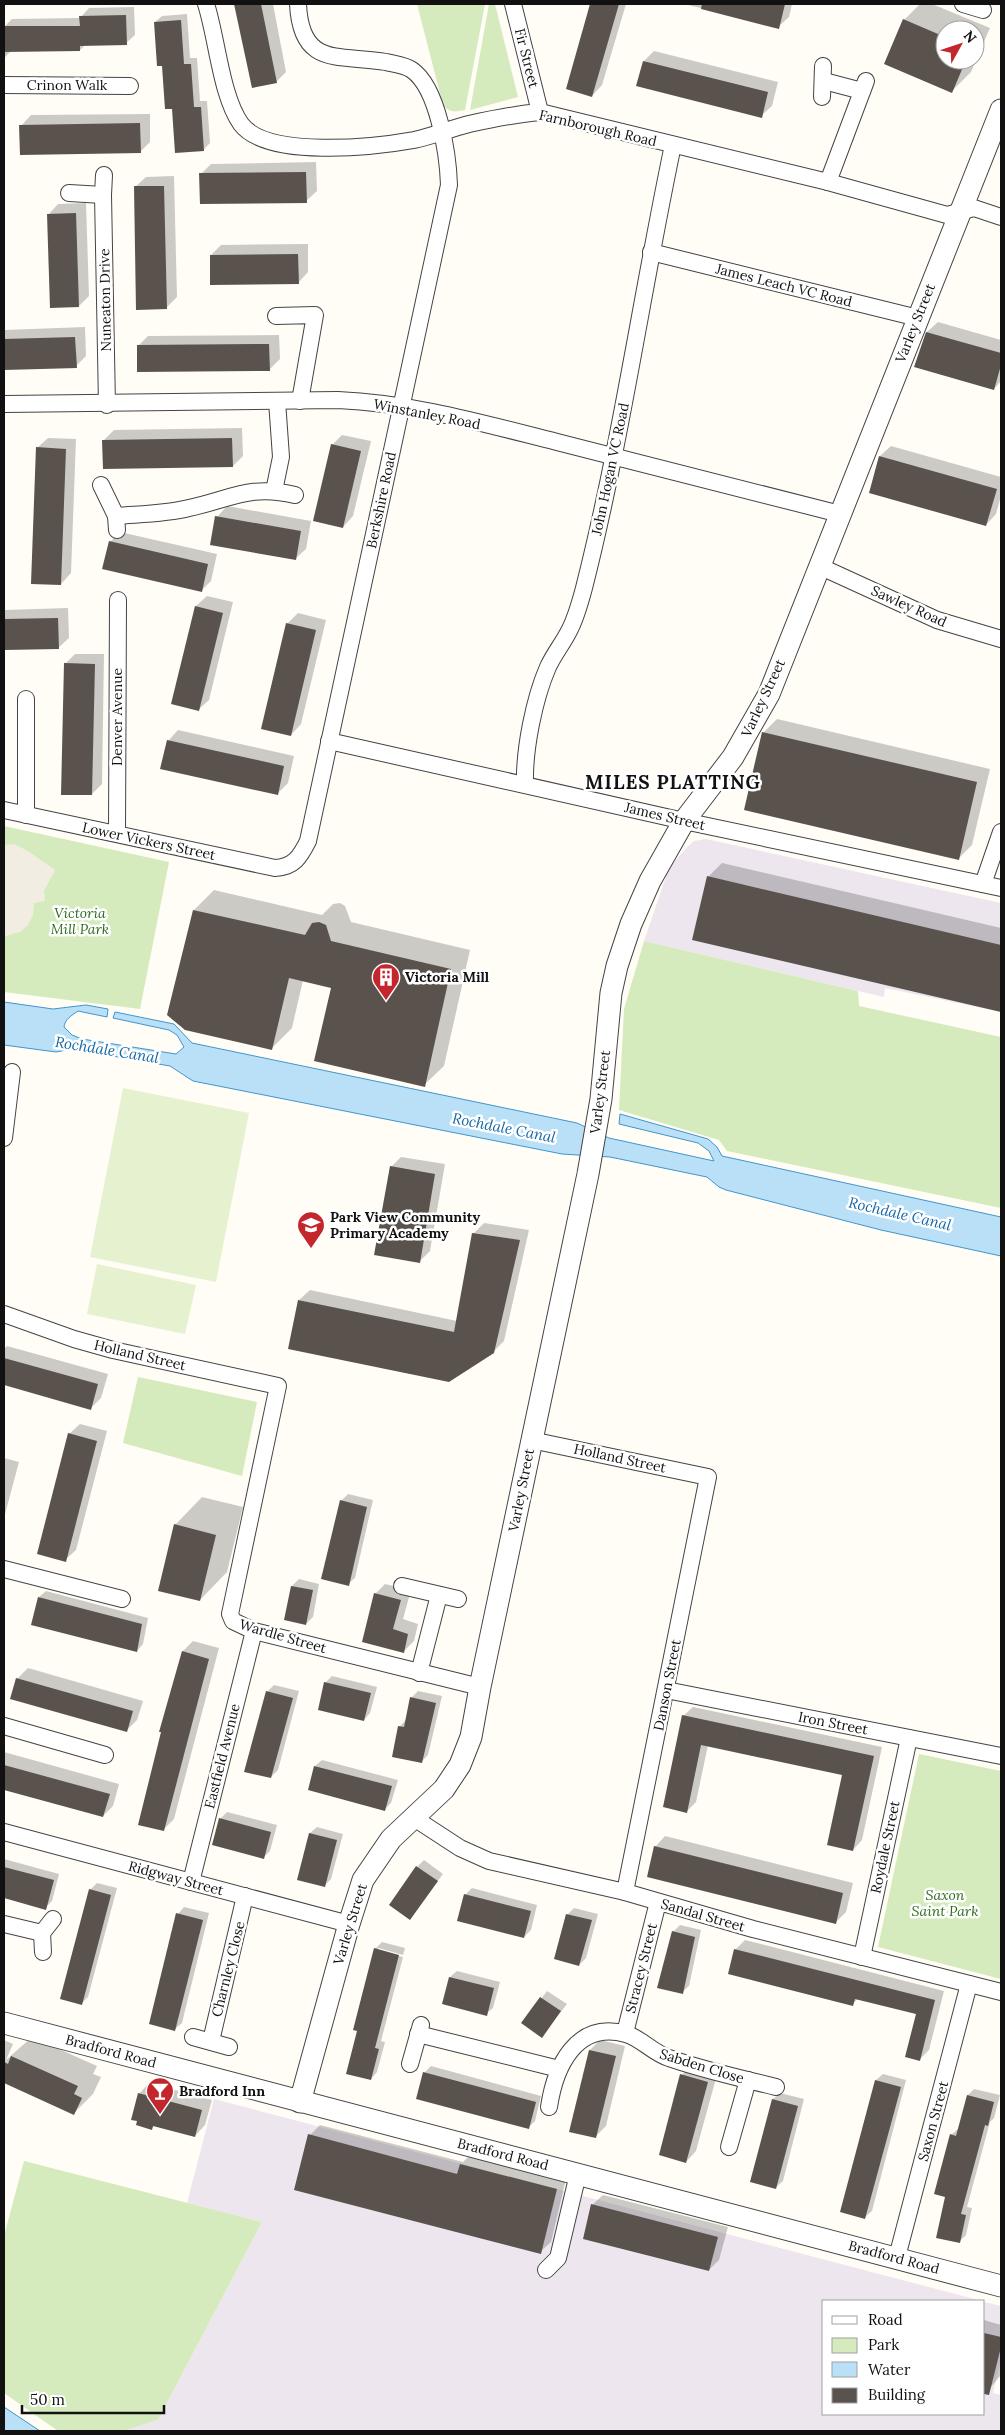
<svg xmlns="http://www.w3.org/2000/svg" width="1005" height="2435" font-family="Lora,serif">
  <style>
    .industrial { fill: #eee6ef }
    .green { fill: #d5ebbd }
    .pitch { fill: #e6f2cf }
    .plaza { fill: #f1ede2 }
    .water { fill: #b9e0f7; stroke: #3f96cf }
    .shadow { fill: #0003; fill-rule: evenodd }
    .building { fill: #5a524d }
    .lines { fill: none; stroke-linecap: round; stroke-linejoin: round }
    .minor-casing { stroke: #444; stroke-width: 18 }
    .tertiary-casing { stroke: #444; stroke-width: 23 }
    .minor { stroke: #fff; stroke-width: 16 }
    .tertiary { stroke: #fff; stroke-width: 21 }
    .labels { text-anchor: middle; stroke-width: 5; stroke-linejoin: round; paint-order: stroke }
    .street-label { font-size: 14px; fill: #111; stroke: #fff }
    .park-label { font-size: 14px; font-style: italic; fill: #2f6b1f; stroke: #fff }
    .poi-label { font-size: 14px; font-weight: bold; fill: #111; stroke: #fff; text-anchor: start }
    .water-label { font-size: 15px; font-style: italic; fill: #1768a6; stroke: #fff }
    .district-label { font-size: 19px; font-weight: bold; letter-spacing: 1px; fill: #111; stroke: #fff }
  </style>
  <rect width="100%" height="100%" fill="#fffdf5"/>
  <g class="industrial">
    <path d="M706,839L1001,903V1012L885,988L884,997L644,941L669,868L687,847L694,841Z"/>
    <path d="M214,2099L982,2301H824V2414H984V2302L1001,2306V2359L993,2393L1001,2395V2431H123L158,2420L262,2222L187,2203Z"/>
  </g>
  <g class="green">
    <path d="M417,4H485L465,110C455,112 450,113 443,105Z"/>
    <path d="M489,4H495L518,97L470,110Z"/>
    <path d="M4,826L169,862L140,1009L4,992Z"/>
    <path d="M644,941L858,991L859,1006L1001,1037V1208L727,1151L719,1140L619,1110L624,1009Z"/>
    <path d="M138,1377L257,1402L242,1476L123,1443Z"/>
    <path d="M919,1754L1001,1771V1979L878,1947Z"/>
    <path d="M24,2161L262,2222L158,2420L123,2431H58L4,2393V2236Z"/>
  </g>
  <g class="pitch">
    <path d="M123,1088L249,1113L216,1282L90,1257Z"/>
    <path d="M97,1264L196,1285L185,1334L87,1314Z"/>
  </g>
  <path class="plaza" d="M14,844L28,851L55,870L44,891L45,901L34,903L33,915L28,925L20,932L6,936H4V845Z"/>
  <g class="water">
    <path d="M4,1002L53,1009L86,1005L108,1009L107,1017L78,1011C71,1016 65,1019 64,1027L72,1035L82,1039L176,1054L184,1047L177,1035L169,1030L113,1018L115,1012L174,1024L192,1043L577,1123L609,1138L714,1161L709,1151L698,1143L619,1124L620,1114L708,1139L717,1147L722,1156L1001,1217V1256L881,1230L726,1190L719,1187L707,1177L610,1157L562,1154L193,1081L170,1066L72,1049L56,1052L4,1045Z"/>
    <path d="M4,2407L40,2431H4Z"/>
  </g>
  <g class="shadow">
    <path d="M236,4H273L286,72L276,82L252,87Z"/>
    <path d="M592,4H626L602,85L592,96L567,89Z"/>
    <path d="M684,4H792L789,17L778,27Z"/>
    <path d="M920,4H932L990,28L971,72L951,92L904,20ZM945,30H975V60H945Z"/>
    <path d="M134,7L135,35L126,43L85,45L80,50L11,51L4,58V27L12,19L80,18L89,8Z"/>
    <path d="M187,14L190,58H197L200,101H207L210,143L203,150L174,107L155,22L162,16Z"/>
    <path d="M654,51L778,82L772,106L761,116L644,61Z"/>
    <path d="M150,114V142L140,152L21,126L31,115Z"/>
    <path d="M316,162L317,191L306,201L201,174L211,164Z"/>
    <path d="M174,176L177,297L166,308L135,187L146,177Z"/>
    <path d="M86,203L89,296L79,306L48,215L58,204Z"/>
    <path d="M308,244V272L298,283L211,255L221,245Z"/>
    <path d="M938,322L1001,340V381L994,389L915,366L927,332Z"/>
    <path d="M85,327L86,356L76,366L4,369V330Z"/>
    <path d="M279,335L280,359L269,370L138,346L148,336Z"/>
    <path d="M242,428L243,456L233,466L104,440L114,430Z"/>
    <path d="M342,435L371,441L353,516L343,527L332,445Z"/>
    <path d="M48,438L76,439L71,573L61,584L37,448Z"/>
    <path d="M891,446L1001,477V496L996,514L986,525L870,492L880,456Z"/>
    <path d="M227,506L311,521L306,549L295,559L217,517Z"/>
    <path d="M120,532L217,554L211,581L201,591L110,542Z"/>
    <path d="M207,596L233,602L209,700L198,710L172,703L196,606Z"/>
    <path d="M68,608L69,638L58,648L4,649V610Z"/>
    <path d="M298,613L326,620L301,724L291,735L287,624Z"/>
    <path d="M75,654H104L102,784L92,794L65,664Z"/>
    <path d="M777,719L990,769L972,845L958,859L763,733Z"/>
    <path d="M178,730L294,756L288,783L277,794L168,741Z"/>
    <path d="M722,863L1001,928V1010L693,939L708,877Z"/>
    <path d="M214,890L322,915L333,904L340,903L345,906L351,922L470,950L444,1066L424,1085L333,987L303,980L292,1028L272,1048L194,910Z"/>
    <path d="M401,1157L445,1164L430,1251L419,1262L391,1167Z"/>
    <path d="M484,1223L529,1230L504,1341L493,1352L299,1300L310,1290L457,1321L473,1234Z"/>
    <path d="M7,1346L108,1374L101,1398L91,1408L4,1383V1349Z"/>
    <path d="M80,1424L107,1431L76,1550L65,1560L69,1434Z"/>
    <path d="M4,1458L19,1462L4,1518Z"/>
    <path d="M348,1494L373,1500L355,1578L348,1584L341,1501Z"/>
    <path d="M202,1497L243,1507L227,1572L200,1600L175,1525Z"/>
    <path d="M299,1579L319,1584L313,1617L306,1624L285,1619L292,1586Z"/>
    <path d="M385,1584L411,1590L403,1619L418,1624L414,1641L404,1651L375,1594Z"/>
    <path d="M46,1591L148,1618L143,1644L137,1651L39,1597Z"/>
    <path d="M193,1641L219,1648L174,1819L163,1830L183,1651Z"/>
    <path d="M28,1668L143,1701L137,1720L127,1730L17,1679Z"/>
    <path d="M332,1676L377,1687L370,1713L364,1720L325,1683Z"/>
    <path d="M274,1685L299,1691L278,1770L271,1777L267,1692Z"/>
    <path d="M418,1691L442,1696L428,1755L421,1762L399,1727L406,1720L411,1698Z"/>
    <path d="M693,1707L882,1747L862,1840L853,1850L844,1774L708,1745L696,1802L687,1811L683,1716Z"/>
    <path d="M4,1752L119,1784L113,1806L103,1816L4,1789Z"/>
    <path d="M322,1760L398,1780L391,1803L385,1809L315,1766Z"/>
    <path d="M227,1812L277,1825L270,1851L263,1858L220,1819Z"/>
    <path d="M317,1827L343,1834L331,1879L324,1886L310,1833Z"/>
    <path d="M665,1836L853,1883L846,1912L835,1923L655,1847Z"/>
    <path d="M4,1859L59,1874L52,1901L45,1908L4,1897Z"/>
    <path d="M424,1860L443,1874L410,1918L417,1867Z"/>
    <path d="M97,1883L117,1888L88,1997L81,2004L90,1890Z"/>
    <path d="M472,1888L537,1905L531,1930L524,1937L465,1895Z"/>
    <path d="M184,1907L209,1913L182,2023L175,2029L178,1914Z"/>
    <path d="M574,1908L598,1914L586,1958L579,1965L556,1958L568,1914Z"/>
    <path d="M680,1925L701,1930L689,1986L682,1992L673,1932Z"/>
    <path d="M745,1940L944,1991L929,2050L920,2059L918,2013L858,1998L853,2004L735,1950Z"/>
    <path d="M382,1942L405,1948L403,1955L378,1948V1951L403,1957L381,2041L385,2042L377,2072L371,2079L375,1949Z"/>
    <path d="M457,1971L500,1982L493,2008L486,2014L450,1977Z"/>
    <path d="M547,1991L567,2004L542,2036L523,2023Z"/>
    <path d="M32,2037L97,2066L93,2074L101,2077L93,2094L73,2114L4,2082V2040L13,2044L6,2060Z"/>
    <path d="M600,2040L625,2046L606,2126L595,2137L590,2050Z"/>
    <path d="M692,2064L718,2071L696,2151L686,2162L682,2075Z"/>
    <path d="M431,2066L541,2096L535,2121L528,2128L424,2073Z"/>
    <path d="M883,2074L906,2080L872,2211L865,2217L876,2080Z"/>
    <path d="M149,2083L212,2100L205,2125L195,2136L155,2125L152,2128L139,2094Z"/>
    <path d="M974,2089L1000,2095L994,2118L990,2122L967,2207L972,2208L966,2235L959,2242L946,2196L951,2135L959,2128L968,2095Z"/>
    <path d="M780,2093L804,2099L783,2181L776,2187L773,2099Z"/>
    <path d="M320,2125L463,2162L471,2154L566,2179L551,2242L540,2252L310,2135Z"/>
    <path d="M603,2195L728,2227L719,2260L709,2270L592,2205Z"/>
    <path d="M984,2320L1001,2325V2375L990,2388L984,2387Z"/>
  </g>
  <g class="building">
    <path d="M234,4H261L277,83L252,88Z"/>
    <path d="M590,4H619L592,97L566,89Z"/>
    <path d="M702,4H785L779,29L701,9Z"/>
    <path d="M126,15L127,45L80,46V51L4,52V26H80L79,16Z"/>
    <path d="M903,19L945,37V60H966L952,93L884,64Z"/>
    <path d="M181,20L184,64H191L194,107H201L204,151L175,153L172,109H165L162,66H157L154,22Z"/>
    <path d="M643,61L768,92L762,118L636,86Z"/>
    <path d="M140,123L141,153L20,155L19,125Z"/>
    <path d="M306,172L307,203L200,204L199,173Z"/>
    <path d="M134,186H164L167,309L136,310Z"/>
    <path d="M76,213L79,307L50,308L47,214Z"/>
    <path d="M298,254L299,284L210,285V255Z"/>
    <path d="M926,332L1001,353V365L994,390L914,367Z"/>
    <path d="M75,337L77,368L4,370V339Z"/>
    <path d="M269,344L270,371L137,372V345Z"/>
    <path d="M232,438L233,467L103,469L102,440Z"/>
    <path d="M331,444L361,451L343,528L313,521Z"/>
    <path d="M36,447L66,449L61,585L31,584Z"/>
    <path d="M879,456L997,489L986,526L869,493Z"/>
    <path d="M215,516L301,531L296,560L210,545Z"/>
    <path d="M109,541L208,564L202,592L102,569Z"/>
    <path d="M195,606L223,613L199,711L171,704Z"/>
    <path d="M58,618L59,649L4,650V619Z"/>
    <path d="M286,623L316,630L291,736L261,729Z"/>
    <path d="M64,663L95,664L92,795H61Z"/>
    <path d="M762,732L977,782L959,860L744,810Z"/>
    <path d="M167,740L284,766L278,795L160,769Z"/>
    <path d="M707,876L1001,945V1012L692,940Z"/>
    <path d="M193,910L305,935L312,923L319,922L326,925L331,941L451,969L425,1087L314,1061L331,988L289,978L272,1050L185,1030L167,1015Z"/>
    <path d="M390,1166L435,1174L420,1263L374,1255Z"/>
    <path d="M472,1233L520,1240L494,1353L449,1382L288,1349L298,1300L454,1332Z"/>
    <path d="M4,1358L98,1384L91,1410L4,1385Z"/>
    <path d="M68,1433L97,1441L66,1562L37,1554Z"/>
    <path d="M340,1500L367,1507L349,1586L321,1579Z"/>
    <path d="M174,1524L216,1535L200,1601L158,1591Z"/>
    <path d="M291,1586L313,1590L306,1625L284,1620Z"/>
    <path d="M374,1593L401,1600L393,1629L408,1634L404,1653L362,1642Z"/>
    <path d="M38,1597L142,1624L137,1652L31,1625Z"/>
    <path d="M182,1651L209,1659L164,1831L138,1825L161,1732H159Z"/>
    <path d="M16,1678L133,1711L127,1732L10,1699Z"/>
    <path d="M324,1682L371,1693L364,1721L318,1710Z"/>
    <path d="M266,1691L293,1698L271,1778L244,1772Z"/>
    <path d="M410,1697L436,1703L422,1763L392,1757L398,1726L404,1727Z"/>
    <path d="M682,1715L874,1756L853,1851L827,1845L842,1775L701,1745L687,1813L663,1807Z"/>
    <path d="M4,1765L110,1794L103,1817L4,1790Z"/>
    <path d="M314,1766L392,1786L385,1811L308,1790Z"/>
    <path d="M219,1818L271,1832L264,1859L212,1845Z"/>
    <path d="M309,1833L337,1840L325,1887L297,1880Z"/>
    <path d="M654,1846L843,1893L836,1924L647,1877Z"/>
    <path d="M416,1866L438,1881L410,1920L389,1905Z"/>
    <path d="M4,1867L54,1880L46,1910L4,1898Z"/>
    <path d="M89,1889L111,1895L82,2005L60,1999Z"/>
    <path d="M464,1894L531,1911L524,1938L457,1921Z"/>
    <path d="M176,1913L203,1920L175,2031L149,2024Z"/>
    <path d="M566,1914L592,1920L579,1966L554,1959Z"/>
    <path d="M672,1931L695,1937L683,1994L657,1988Z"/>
    <path d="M374,1948L399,1955L375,2048L379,2049L371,2080L346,2074L357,2031L353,2030Z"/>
    <path d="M734,1949L935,2000L920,2061L905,2057L916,2014L855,1999L853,2006L728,1974Z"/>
    <path d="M449,1977L494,1988L487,2016L442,2004Z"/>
    <path d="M540,1997L561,2011L542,2038L521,2023Z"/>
    <path d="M589,2050L616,2056L596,2138L569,2132Z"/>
    <path d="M11,2056L78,2086L74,2094L82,2098L74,2115L4,2083V2062L8,2064Z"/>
    <path d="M423,2072L536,2102L529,2129L416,2099Z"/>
    <path d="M680,2074L708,2082L686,2163L659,2155Z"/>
    <path d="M875,2080L901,2087L865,2219L840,2212Z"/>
    <path d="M138,2093L202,2110L195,2137L153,2126L152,2130L136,2125L137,2121L131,2120Z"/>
    <path d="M967,2095L994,2102L988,2126L985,2125L961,2214L966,2215L960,2243L936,2238L945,2197L934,2194L950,2134L956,2136Z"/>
    <path d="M772,2099L798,2106L776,2189L750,2182Z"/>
    <path d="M308,2134L457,2174L460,2164L557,2189L541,2254L294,2190Z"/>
    <path d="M591,2204L718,2237L709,2271L583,2239Z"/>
    <path d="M984,2333L1001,2337V2347L989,2395L984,2394Z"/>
  </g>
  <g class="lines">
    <g class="minor-casing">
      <g id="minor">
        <path d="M206,4C217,38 221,96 241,124C267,159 375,147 414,140C432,136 450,129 469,124C492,119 516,114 540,112L828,182L947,215L974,208L1001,217"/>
        <path d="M513,4L540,112"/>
        <path d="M963,4L983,10"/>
        <path d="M824,81L862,91"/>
        <path d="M4,85L130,86"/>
        <path d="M822,97L823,66"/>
        <path d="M104,175L103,195L107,405"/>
        <path d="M828,182L866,81"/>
        <path d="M69,193L103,195"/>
        <path d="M651,252L918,318"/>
        <path d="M276,316L315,315L300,401"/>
        <path d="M4,404L338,400C412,403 485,424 557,442C651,466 745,490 840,514"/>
        <path d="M101,485L116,516L117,530"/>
        <path d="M274,491L281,457L277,401"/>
        <path d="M116,516C140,514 165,514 189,508C231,499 250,484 295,495"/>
        <path d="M819,566L937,620L1001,639"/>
        <path d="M26,699V815"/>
        <path d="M329,741L684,821L1001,888"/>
        <path d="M525,784C524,750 534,699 548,667C554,654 563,643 569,631C576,618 580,603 584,588C621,442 642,292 673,145"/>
        <path d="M4,810L275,868C294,867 300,857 308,841L449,185C448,154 438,88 412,70C405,65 394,64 386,62C339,54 301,68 298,4"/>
        <path d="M117,833L118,600"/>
        <path d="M983,884L1001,832"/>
        <path d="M4,1138L12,1072"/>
        <path d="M4,1314L74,1339L113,1350L278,1386L230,1614L233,1621L254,1631L480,1687"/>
        <path d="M531,1440L708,1477L625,1892"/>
        <path d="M4,1569L122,1599"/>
        <path d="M402,1586L458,1599"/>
        <path d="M419,1673L439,1595"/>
        <path d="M666,1690L1001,1756"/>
        <path d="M4,1726L105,1755"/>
        <path d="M414,1818L460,1848L489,1861L625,1892L753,1929L1001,1992"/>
        <path d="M4,1832L349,1924"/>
        <path d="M191,1882L254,1631"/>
        <path d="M4,1924L42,1933"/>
        <path d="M43,1952L42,1933L53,1919"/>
        <path d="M862,1957L909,1738"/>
        <path d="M625,2033L658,1902"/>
        <path d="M418,2034L559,2069"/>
        <path d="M193,2037L229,2047"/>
        <path d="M211,2041L245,1896"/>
        <path d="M410,2064L421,2025"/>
        <path d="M549,2107C555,2067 576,2020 626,2034C641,2038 653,2053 669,2058C703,2070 740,2078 776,2087"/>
        <path d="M729,2147L748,2080"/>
        <path d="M897,2257L969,1984"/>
        <path d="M546,2270L558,2258L578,2174"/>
      </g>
    </g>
    <g class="tertiary-casing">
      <g id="tertiary">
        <path d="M4,2023L1001,2286"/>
        <path d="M300,2102L349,1924L363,1880L391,1839L444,1789L460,1765L471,1737L480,1687L588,1174L601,1099L611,993L617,966L631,924L650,881L684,821L733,757L769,694L1001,110"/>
      </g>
    </g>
    <use href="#minor" class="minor"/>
    <use href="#tertiary" class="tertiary"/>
  </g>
  <defs>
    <g id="building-pin" transform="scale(1.4375)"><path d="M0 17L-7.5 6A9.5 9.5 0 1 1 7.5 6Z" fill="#c4262e" stroke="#fff"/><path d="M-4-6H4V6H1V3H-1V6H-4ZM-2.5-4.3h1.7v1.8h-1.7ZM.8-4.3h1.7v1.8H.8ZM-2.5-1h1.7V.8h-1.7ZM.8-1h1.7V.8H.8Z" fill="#fff"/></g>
    <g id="school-pin" transform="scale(1.4375)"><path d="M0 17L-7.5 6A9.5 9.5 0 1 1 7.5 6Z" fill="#c4262e" stroke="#fff"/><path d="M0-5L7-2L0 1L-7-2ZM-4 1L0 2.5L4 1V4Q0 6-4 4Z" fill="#fff"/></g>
    <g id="bar-pin" transform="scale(1.4375)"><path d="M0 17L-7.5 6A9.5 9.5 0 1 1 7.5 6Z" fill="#c4262e" stroke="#fff"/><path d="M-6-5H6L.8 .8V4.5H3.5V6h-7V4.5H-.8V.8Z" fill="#fff"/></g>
  </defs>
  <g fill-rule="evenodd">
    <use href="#building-pin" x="386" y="977"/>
    <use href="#school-pin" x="311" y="1225"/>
    <use href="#bar-pin" x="160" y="2091"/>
  </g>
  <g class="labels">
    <g class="street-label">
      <text transform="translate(527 58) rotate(76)" y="5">Fir Street</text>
      <text x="67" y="90">Crinon Walk</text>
      <text transform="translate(598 128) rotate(13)" y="5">Farnborough Road</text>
      <text transform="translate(784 285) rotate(14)" y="5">James Leach VC Road</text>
      <text transform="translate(105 300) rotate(-91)" y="5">Nuneaton Drive</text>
      <text transform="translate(915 323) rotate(-68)" y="5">Varley Street</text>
      <text transform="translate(427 414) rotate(11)" y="5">Winstanley Road</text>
      <text transform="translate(610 469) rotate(-78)" y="5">John Hogan VC Road</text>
      <text transform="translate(381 500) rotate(-78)" y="5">Berkshire Road</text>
      <text transform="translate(909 606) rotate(24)" y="5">Sawley Road</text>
      <text transform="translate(763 698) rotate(-65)" y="5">Varley Street</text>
      <text transform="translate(117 717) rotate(-90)" y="5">Denver Avenue</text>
      <text transform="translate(665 816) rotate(13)" y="5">James Street</text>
      <text transform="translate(149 841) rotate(12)" y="5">Lower Vickers Street</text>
      <text transform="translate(600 1092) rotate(-83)" y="5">Varley Street</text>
      <text transform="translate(140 1355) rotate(13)" y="5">Holland Street</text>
      <text transform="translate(620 1458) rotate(12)" y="5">Holland Street</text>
      <text transform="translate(521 1490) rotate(-79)" y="5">Varley Street</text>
      <text transform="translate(283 1636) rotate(16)" y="5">Wardle Street</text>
      <text transform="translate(667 1685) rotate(-79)" y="5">Danson Street</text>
      <text transform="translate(833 1723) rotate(11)" y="5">Iron Street</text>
      <text transform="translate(222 1756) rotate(-76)" y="5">Eastfield Avenue</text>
      <text transform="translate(885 1847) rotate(-78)" y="5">Roydale Street</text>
      <text transform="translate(176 1878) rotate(15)" y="5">Ridgway Street</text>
      <text transform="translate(703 1915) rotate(16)" y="5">Sandal Street</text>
      <text transform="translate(350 1924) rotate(-73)" y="5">Varley Street</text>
      <text transform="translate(641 1968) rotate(-76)" y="5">Stracey Street</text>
      <text transform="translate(228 1969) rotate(-76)" y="5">Charnley Close</text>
      <text transform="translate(111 2051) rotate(15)" y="5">Bradford Road</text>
      <text transform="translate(702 2066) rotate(17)" y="5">Sabden Close</text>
      <text transform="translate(933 2121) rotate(-75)" y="5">Saxon Street</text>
      <text transform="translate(503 2154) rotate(14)" y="5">Bradford Road</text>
      <text transform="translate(894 2257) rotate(15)" y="5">Bradford Road</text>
    </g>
    <g class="park-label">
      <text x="80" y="918">Victoria<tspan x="80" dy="16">Mill Park</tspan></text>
      <text x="945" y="1900">Saxon<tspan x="945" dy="16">Saint Park</tspan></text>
    </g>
    <g class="poi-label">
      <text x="405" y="982">Victoria Mill</text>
      <text x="330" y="1222">Park View Community<tspan x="330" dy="16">Primary Academy</tspan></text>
      <text x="179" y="2096">Bradford Inn</text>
    </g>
    <g class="water-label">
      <text transform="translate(107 1050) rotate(9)" y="5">Rochdale Canal</text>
      <text transform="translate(504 1128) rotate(11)" y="5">Rochdale Canal</text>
      <text transform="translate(900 1214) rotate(13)" y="5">Rochdale Canal</text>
    </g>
    <g class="district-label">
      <text x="673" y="789">MILES PLATTING</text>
    </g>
  </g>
  <rect width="1005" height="2435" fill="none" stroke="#111111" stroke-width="10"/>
  <rect x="822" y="2300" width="162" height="115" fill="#ffffff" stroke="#a0a0a0"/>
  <rect x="832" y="2316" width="25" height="8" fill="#ffffff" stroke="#a0a0a0"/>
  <text x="868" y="2325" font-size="15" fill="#111111">Road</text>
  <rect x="832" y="2338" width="25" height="15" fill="#d5ebbd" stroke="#a0a0a0"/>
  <text x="868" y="2350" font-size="15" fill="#111111">Park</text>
  <rect x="832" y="2362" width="25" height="15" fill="#b9e0f7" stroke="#a0a0a0"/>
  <text x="868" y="2375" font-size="15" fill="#111111">Water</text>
  <rect x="832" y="2388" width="25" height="15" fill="#5a524d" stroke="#a0a0a0"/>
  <text x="868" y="2400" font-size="15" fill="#111111">Building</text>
  <g transform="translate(960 45) rotate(50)"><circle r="24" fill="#ffffff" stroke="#a0a0a0"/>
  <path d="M0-4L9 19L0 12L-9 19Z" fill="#c4262e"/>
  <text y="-8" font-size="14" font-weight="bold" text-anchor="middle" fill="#111111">N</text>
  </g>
  <path d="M22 2405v8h142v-8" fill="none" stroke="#111111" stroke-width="2.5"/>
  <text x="30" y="2405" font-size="15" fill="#111111" stroke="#ffffff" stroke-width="4" paint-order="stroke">50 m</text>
</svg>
